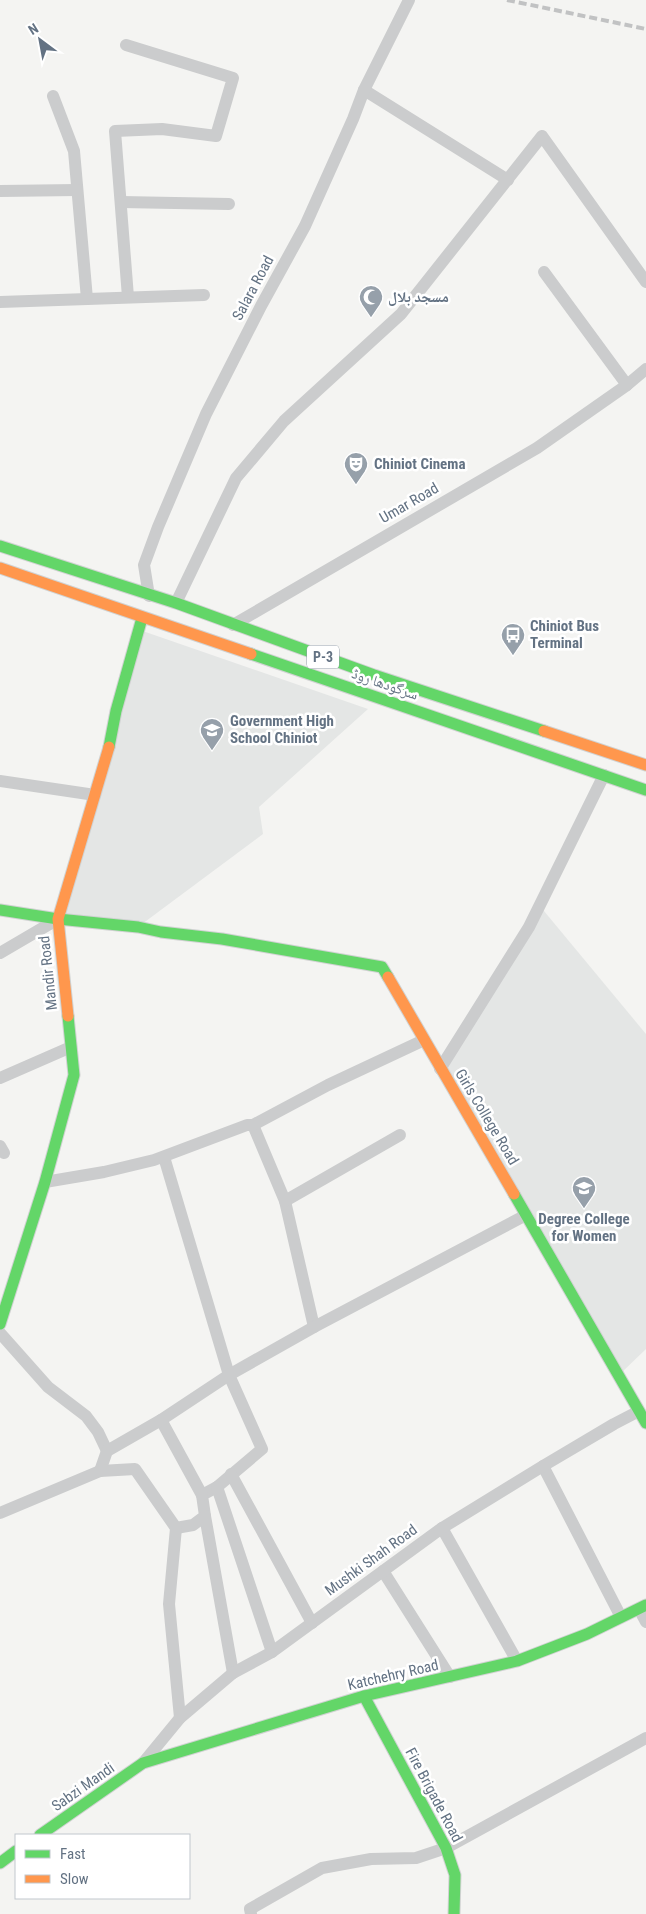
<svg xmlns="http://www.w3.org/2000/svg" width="646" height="1914" font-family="'Roboto Condensed','Noto Naskh Arabic',sans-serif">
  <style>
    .built { fill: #e4e6e5 }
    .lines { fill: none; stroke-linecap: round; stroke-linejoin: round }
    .fast-casing { stroke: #d0d2d2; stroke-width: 13 }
    .slow-casing { stroke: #d0d2d2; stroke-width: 13 }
    .street { stroke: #cbcccd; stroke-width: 12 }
    .fast { stroke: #63d668; stroke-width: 11 }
    .slow { stroke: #ff974d; stroke-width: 11 }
    .rail { stroke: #c1c2c3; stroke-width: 4; stroke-dasharray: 8 4; stroke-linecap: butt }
    .labels { text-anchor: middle; stroke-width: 5; stroke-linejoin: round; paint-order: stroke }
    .shield { fill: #fff; stroke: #929ca8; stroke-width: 1 }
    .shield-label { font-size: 14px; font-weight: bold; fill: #637283 }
    .street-label { font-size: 15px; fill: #637283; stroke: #fff }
    .poi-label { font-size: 15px; font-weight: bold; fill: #637283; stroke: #fff; text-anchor: start }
  </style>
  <rect width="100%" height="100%" fill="#f4f4f2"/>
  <g class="built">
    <path d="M134,628L368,709L259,807L263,834L138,927L58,919Z"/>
    <path d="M539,905L646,1034V1349L619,1375L440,1069Z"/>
  </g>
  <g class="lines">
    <g class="fast-casing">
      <g id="fast">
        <path d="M0,546L176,603L374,675L544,731"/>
        <path d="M251,654L646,790"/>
        <path d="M109,747L116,711L142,618"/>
        <path d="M0,910L58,919L138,927L161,932L222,939L382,967L388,977"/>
        <path d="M514,1194L646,1423"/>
        <path d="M0,1324L45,1182L74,1075L68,1016"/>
        <path d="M364,1696L446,1848L455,1875L454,1914"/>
        <path d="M40,1835L143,1763L364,1696L517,1661L587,1634L646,1605"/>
        <path d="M0,1863L16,1851"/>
      </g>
    </g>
    <g class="slow-casing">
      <g id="slow">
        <path d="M0,568L251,654"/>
        <path d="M544,731L646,765"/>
        <path d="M388,977L514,1194"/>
        <path d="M68,1016L58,919L109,747"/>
      </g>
    </g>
    <g class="street">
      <path d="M126,45L233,78L216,136L162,129L115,131L128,297"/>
      <path d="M364,90L508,180"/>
      <path d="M53,96L74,151L87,299"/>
      <path d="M0,191L77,190"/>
      <path d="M121,202L229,204"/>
      <path d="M544,272L627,385"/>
      <path d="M0,302L204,295"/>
      <path d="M149,596L144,565L158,527L206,414L261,306L305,226L353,119L364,90L409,0"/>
      <path d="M176,603L236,478L284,421L401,314L542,136L646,282"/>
      <path d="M233,625L537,448L627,385L646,369"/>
      <path d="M0,781L95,795"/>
      <path d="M0,953L58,919"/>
      <path d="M440,1069L529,927L604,775"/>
      <path d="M0,1078L71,1047"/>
      <path d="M253,1125L285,1201L314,1327"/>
      <path d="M0,1146L4,1153"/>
      <path d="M164,1157L229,1375L262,1449L217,1487L202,1495L205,1516L193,1525L176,1528"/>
      <path d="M45,1182L104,1172L154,1160L247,1125H253L328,1085L424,1040"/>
      <path d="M285,1201L400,1135"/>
      <path d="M0,1333L48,1387L86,1416L98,1432L107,1451"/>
      <path d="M161,1420L202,1495"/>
      <path d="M543,1466L621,1617"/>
      <path d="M100,1471L107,1451L161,1420L229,1375L314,1327L526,1215"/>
      <path d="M231,1474L312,1623"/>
      <path d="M217,1487L272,1652"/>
      <path d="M0,1513L100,1471L135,1469L176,1528L169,1604L180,1718"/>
      <path d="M205,1516L233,1673"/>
      <path d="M442,1528L517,1661"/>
      <path d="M383,1571L450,1677"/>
      <path d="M639,1609L646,1622"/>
      <path d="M143,1763L180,1718L233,1673L272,1652L442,1528L543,1466L614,1424L639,1411"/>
      <path d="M251,1914L250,1909L322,1868L371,1859L416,1858L446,1848L646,1738"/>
    </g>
    <use href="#fast" class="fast"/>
    <use href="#slow" class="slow"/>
    <path class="rail" d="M507,0L646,29"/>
  </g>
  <defs>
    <g id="mosque-pin" transform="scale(1.25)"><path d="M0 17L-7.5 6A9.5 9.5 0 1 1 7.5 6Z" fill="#96a0aa" stroke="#fff"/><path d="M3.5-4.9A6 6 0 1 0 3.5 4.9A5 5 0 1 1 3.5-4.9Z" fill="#fff"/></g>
    <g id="theatre-pin" transform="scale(1.25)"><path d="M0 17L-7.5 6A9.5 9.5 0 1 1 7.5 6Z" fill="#96a0aa" stroke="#fff"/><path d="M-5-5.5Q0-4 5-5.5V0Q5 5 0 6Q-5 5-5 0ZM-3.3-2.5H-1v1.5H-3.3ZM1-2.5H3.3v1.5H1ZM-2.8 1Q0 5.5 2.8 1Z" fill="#fff"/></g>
    <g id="bus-pin" transform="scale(1.25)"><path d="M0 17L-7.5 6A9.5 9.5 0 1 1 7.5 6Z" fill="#96a0aa" stroke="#fff"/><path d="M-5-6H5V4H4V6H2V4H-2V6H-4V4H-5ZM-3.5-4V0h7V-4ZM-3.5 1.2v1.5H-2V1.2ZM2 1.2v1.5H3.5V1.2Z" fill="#fff"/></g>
    <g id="school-pin" transform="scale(1.25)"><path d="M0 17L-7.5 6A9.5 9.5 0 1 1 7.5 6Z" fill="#96a0aa" stroke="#fff"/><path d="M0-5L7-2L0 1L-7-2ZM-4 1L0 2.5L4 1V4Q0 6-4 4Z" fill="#fff"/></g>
  </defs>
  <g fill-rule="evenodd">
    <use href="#mosque-pin" x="371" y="297"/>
    <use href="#theatre-pin" x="356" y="464"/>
    <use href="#bus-pin" x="513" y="635"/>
    <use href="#school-pin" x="212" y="730"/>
    <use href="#school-pin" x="584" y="1188"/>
  </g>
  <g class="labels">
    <rect class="shield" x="307" y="645.5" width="32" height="23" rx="4"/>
    <g class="shield-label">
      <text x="323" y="662">P-3</text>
    </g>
    <g class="street-label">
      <text transform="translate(253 288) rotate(-62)" y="5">Salara Road</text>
      <text transform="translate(409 503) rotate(-30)" y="5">Umar Road</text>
      <text transform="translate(385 684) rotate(19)" y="5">سرگودھا روڈ</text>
      <text transform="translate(48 973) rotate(-96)" y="5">Mandir Road</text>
      <text transform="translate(487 1117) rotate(59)" y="5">Girls College Road</text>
      <text transform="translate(371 1560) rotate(-36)" y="5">Mushki Shah Road</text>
      <text transform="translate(393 1675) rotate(-13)" y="5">Katchehry Road</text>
      <text transform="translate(83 1787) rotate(-35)" y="5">Sabzi Mandi</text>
      <text transform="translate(434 1795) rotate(62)" y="5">Fire Brigade Road</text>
    </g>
    <g class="poi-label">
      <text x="388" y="302">مسجد بلال</text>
      <text x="374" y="469">Chiniot Cinema</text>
      <text x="530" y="631">Chiniot Bus<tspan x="530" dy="17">Terminal</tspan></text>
      <text x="230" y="726">Government High<tspan x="230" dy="17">School Chiniot</tspan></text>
      <text x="584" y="1224" text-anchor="middle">Degree College<tspan x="584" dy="17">for Women</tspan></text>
    </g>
  </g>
  <rect x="15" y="1834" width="175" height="65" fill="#ffffff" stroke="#c1c7cd"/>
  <rect x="25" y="1850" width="25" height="8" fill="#63d668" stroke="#c1c7cd"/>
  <text x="60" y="1859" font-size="15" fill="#637283">Fast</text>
  <rect x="25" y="1875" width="25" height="8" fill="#ff974d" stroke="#c1c7cd"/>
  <text x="60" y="1884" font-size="15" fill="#637283">Slow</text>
  <g transform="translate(40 40) rotate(328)" stroke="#ffffff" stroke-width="4" paint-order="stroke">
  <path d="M0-4L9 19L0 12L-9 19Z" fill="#637283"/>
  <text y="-8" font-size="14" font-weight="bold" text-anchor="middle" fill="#637283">N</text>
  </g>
</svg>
